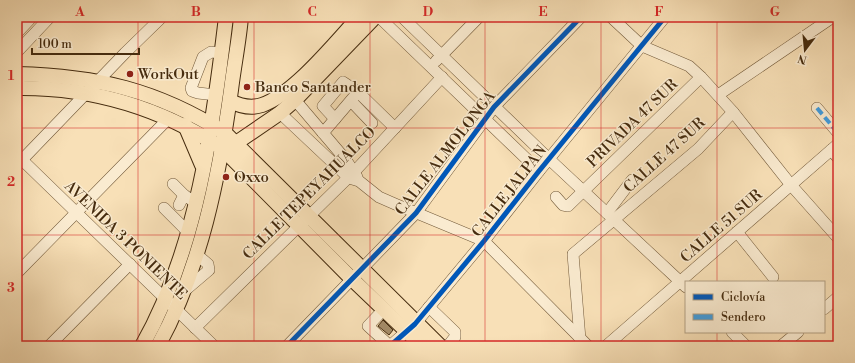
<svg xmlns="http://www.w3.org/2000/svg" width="855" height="363" font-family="'Libre Bodoni',serif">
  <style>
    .building { fill: #a38a66; stroke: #462c0f }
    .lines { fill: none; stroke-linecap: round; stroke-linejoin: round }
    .minor-casing { stroke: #725939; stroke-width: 12 }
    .major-casing { stroke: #462c0f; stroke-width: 16 }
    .minor { stroke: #faebd0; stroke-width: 11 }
    .major { stroke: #f8e0b7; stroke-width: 14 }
    .quiet { stroke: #409cde; stroke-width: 4; stroke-dasharray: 8 4; stroke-linecap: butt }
    .cycleway-casing { stroke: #faebd0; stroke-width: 8 }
    .cycleway { stroke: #0057b8; stroke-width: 5 }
    .grid { fill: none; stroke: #d62828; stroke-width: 1; stroke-opacity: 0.55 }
    .poi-dot { fill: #8f2418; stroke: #faebd0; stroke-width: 1.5 }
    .labels { text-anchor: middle; stroke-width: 3; stroke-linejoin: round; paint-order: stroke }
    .poi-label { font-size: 15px; fill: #462c0f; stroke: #faebd0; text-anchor: start }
    .street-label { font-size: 15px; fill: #462c0f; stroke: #faebd0 }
    .neatline { fill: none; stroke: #d62828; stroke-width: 1.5 }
    .grid-label { font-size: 13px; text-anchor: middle; font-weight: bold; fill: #d62828 }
  </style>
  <rect width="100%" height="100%" fill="#f8e0b7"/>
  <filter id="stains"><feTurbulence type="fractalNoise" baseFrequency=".005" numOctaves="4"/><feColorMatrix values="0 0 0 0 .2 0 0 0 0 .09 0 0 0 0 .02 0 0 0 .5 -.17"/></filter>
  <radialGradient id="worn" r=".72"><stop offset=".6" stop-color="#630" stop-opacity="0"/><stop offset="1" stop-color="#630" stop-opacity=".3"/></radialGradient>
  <path class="building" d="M383,320L393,330L389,335L378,326Z"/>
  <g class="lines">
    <g class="minor-casing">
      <g id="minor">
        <path d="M379,17L539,171"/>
        <path d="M402,17L549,159L686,287"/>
        <path d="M611,17L642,46L689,66L701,77L733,112L791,185L838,238"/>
        <path d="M17,33L32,17"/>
        <path d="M17,52L50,17"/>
        <path d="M436,61L479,17"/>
        <path d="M293,93L295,100L346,160L357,177"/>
        <path d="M216,95L198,93L192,91L191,88L203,57L211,52L222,53"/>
        <path d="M718,95L833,17"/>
        <path d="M351,101L372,123"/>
        <path d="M817,108L838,133"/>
        <path d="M280,113L349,178L359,181L379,197L395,204L484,241L588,346"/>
        <path d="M335,119L323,106L343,82L358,92L395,128"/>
        <path d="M323,133L358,92"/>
        <path d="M831,150L838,158"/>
        <path d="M17,155L214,346"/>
        <path d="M18,164L125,53L162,17"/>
        <path d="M173,184L184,195"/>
        <path d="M556,197L563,205L568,206L701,77"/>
        <path d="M179,205L184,195L196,203"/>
        <path d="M164,208L188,232"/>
        <path d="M607,213L632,180"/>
        <path d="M737,232L773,277"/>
        <path d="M17,273L169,118"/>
        <path d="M182,293L209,270L208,264L196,254"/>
        <path d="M429,307L455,332V337L448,346"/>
        <path d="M384,309L368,326L390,346"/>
        <path d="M824,309L838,297"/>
        <path d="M195,328L355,171L442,77"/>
        <path d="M732,332L746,346"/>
        <path d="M580,339L573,254L698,149L733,112"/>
        <path d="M49,346L130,264"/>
        <path d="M287,346L416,213L494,107L581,17"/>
        <path d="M390,346L415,324L484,241L539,171L665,17"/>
        <path d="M606,346L838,144"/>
        <path d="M781,346L798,332"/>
      </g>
    </g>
    <g class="major-casing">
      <g id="major">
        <path d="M17,74C97,76 157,90 225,133L440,346"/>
        <path d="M17,88C92,87 159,107 222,148L352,279L422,346"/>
        <path d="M230,101C240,106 250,109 262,105C294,94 335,43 359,17"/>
        <path d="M185,125L202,165"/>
        <path d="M228,146L236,143L280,113L295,100L375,17"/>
        <path d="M142,346C197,249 213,127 226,17"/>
        <path d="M158,346C201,268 219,177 231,90C234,65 239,41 241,17"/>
      </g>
    </g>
    <use href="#minor" class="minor"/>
    <use href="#major" class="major"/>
    <path class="quiet" d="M817,108L838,133"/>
    <g class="cycleway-casing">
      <g id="cycleway">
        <path d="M287,346L416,213L494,107L581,17"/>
        <path d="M390,346L415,324L484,241L539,171L665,17"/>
      </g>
    </g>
    <use href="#cycleway" class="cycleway"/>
  </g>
  <path class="grid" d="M138,17V346M254,17V346M370,17V346M485,17V346M601,17V346M717,17V282M17,128H838M17,235H838M717,332V346"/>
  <g class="poi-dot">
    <circle cx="130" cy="74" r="4"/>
    <circle cx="247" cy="87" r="4"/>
    <circle cx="226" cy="177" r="4"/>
  </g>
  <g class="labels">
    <g class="poi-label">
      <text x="138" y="79">WorkOut</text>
      <text x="255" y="92">Banco Santander</text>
      <text x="234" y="182">Oxxo</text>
    </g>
    <g class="street-label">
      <text transform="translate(632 123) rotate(-44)" y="5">PRIVADA 47 SUR</text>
      <text transform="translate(445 153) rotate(-52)" y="5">CALLE ALMOLONGA</text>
      <text transform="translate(664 155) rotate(-42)" y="5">CALLE 47 SUR</text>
      <text transform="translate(509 191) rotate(-52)" y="5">CALLE JALPAN</text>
      <text transform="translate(309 193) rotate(-45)" y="5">CALLE TEPEYAHUALCO</text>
      <text transform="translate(721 226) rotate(-41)" y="5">CALLE 51 SUR</text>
      <text transform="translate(126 240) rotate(44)" y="5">AVENIDA 3 PONIENTE</text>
    </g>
  </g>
  <rect width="855" height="363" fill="none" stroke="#f8e0b7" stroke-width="44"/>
  <rect x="685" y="281" width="140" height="52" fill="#faebd0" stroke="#b29f83"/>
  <rect x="693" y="294" width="20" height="6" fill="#0057b8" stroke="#b29f83"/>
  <text x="721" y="301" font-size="12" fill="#462c0f">Ciclovía</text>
  <rect x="693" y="314" width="20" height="6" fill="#409cde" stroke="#b29f83"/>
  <text x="721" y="321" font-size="12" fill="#462c0f">Sendero</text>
  <g transform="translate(805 50) rotate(196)" stroke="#faebd0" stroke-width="3" paint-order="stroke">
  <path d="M0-3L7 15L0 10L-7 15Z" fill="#462c0f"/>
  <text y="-6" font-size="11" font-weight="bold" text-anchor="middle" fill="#462c0f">N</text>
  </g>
  <path d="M32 48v6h107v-6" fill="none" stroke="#462c0f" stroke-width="2"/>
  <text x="38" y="48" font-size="12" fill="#462c0f" stroke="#faebd0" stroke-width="3" paint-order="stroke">100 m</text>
  <rect x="22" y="22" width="811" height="319" class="neatline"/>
  <g class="grid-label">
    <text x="80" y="16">A</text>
    <text x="196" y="16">B</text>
    <text x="312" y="16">C</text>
    <text x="428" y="16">D</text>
    <text x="543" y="16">E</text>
    <text x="659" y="16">F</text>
    <text x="775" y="16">G</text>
    <text x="11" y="80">1</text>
    <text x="11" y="186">2</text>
    <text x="11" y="292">3</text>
  </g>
  <rect width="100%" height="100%" filter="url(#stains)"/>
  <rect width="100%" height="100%" fill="url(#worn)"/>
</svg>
